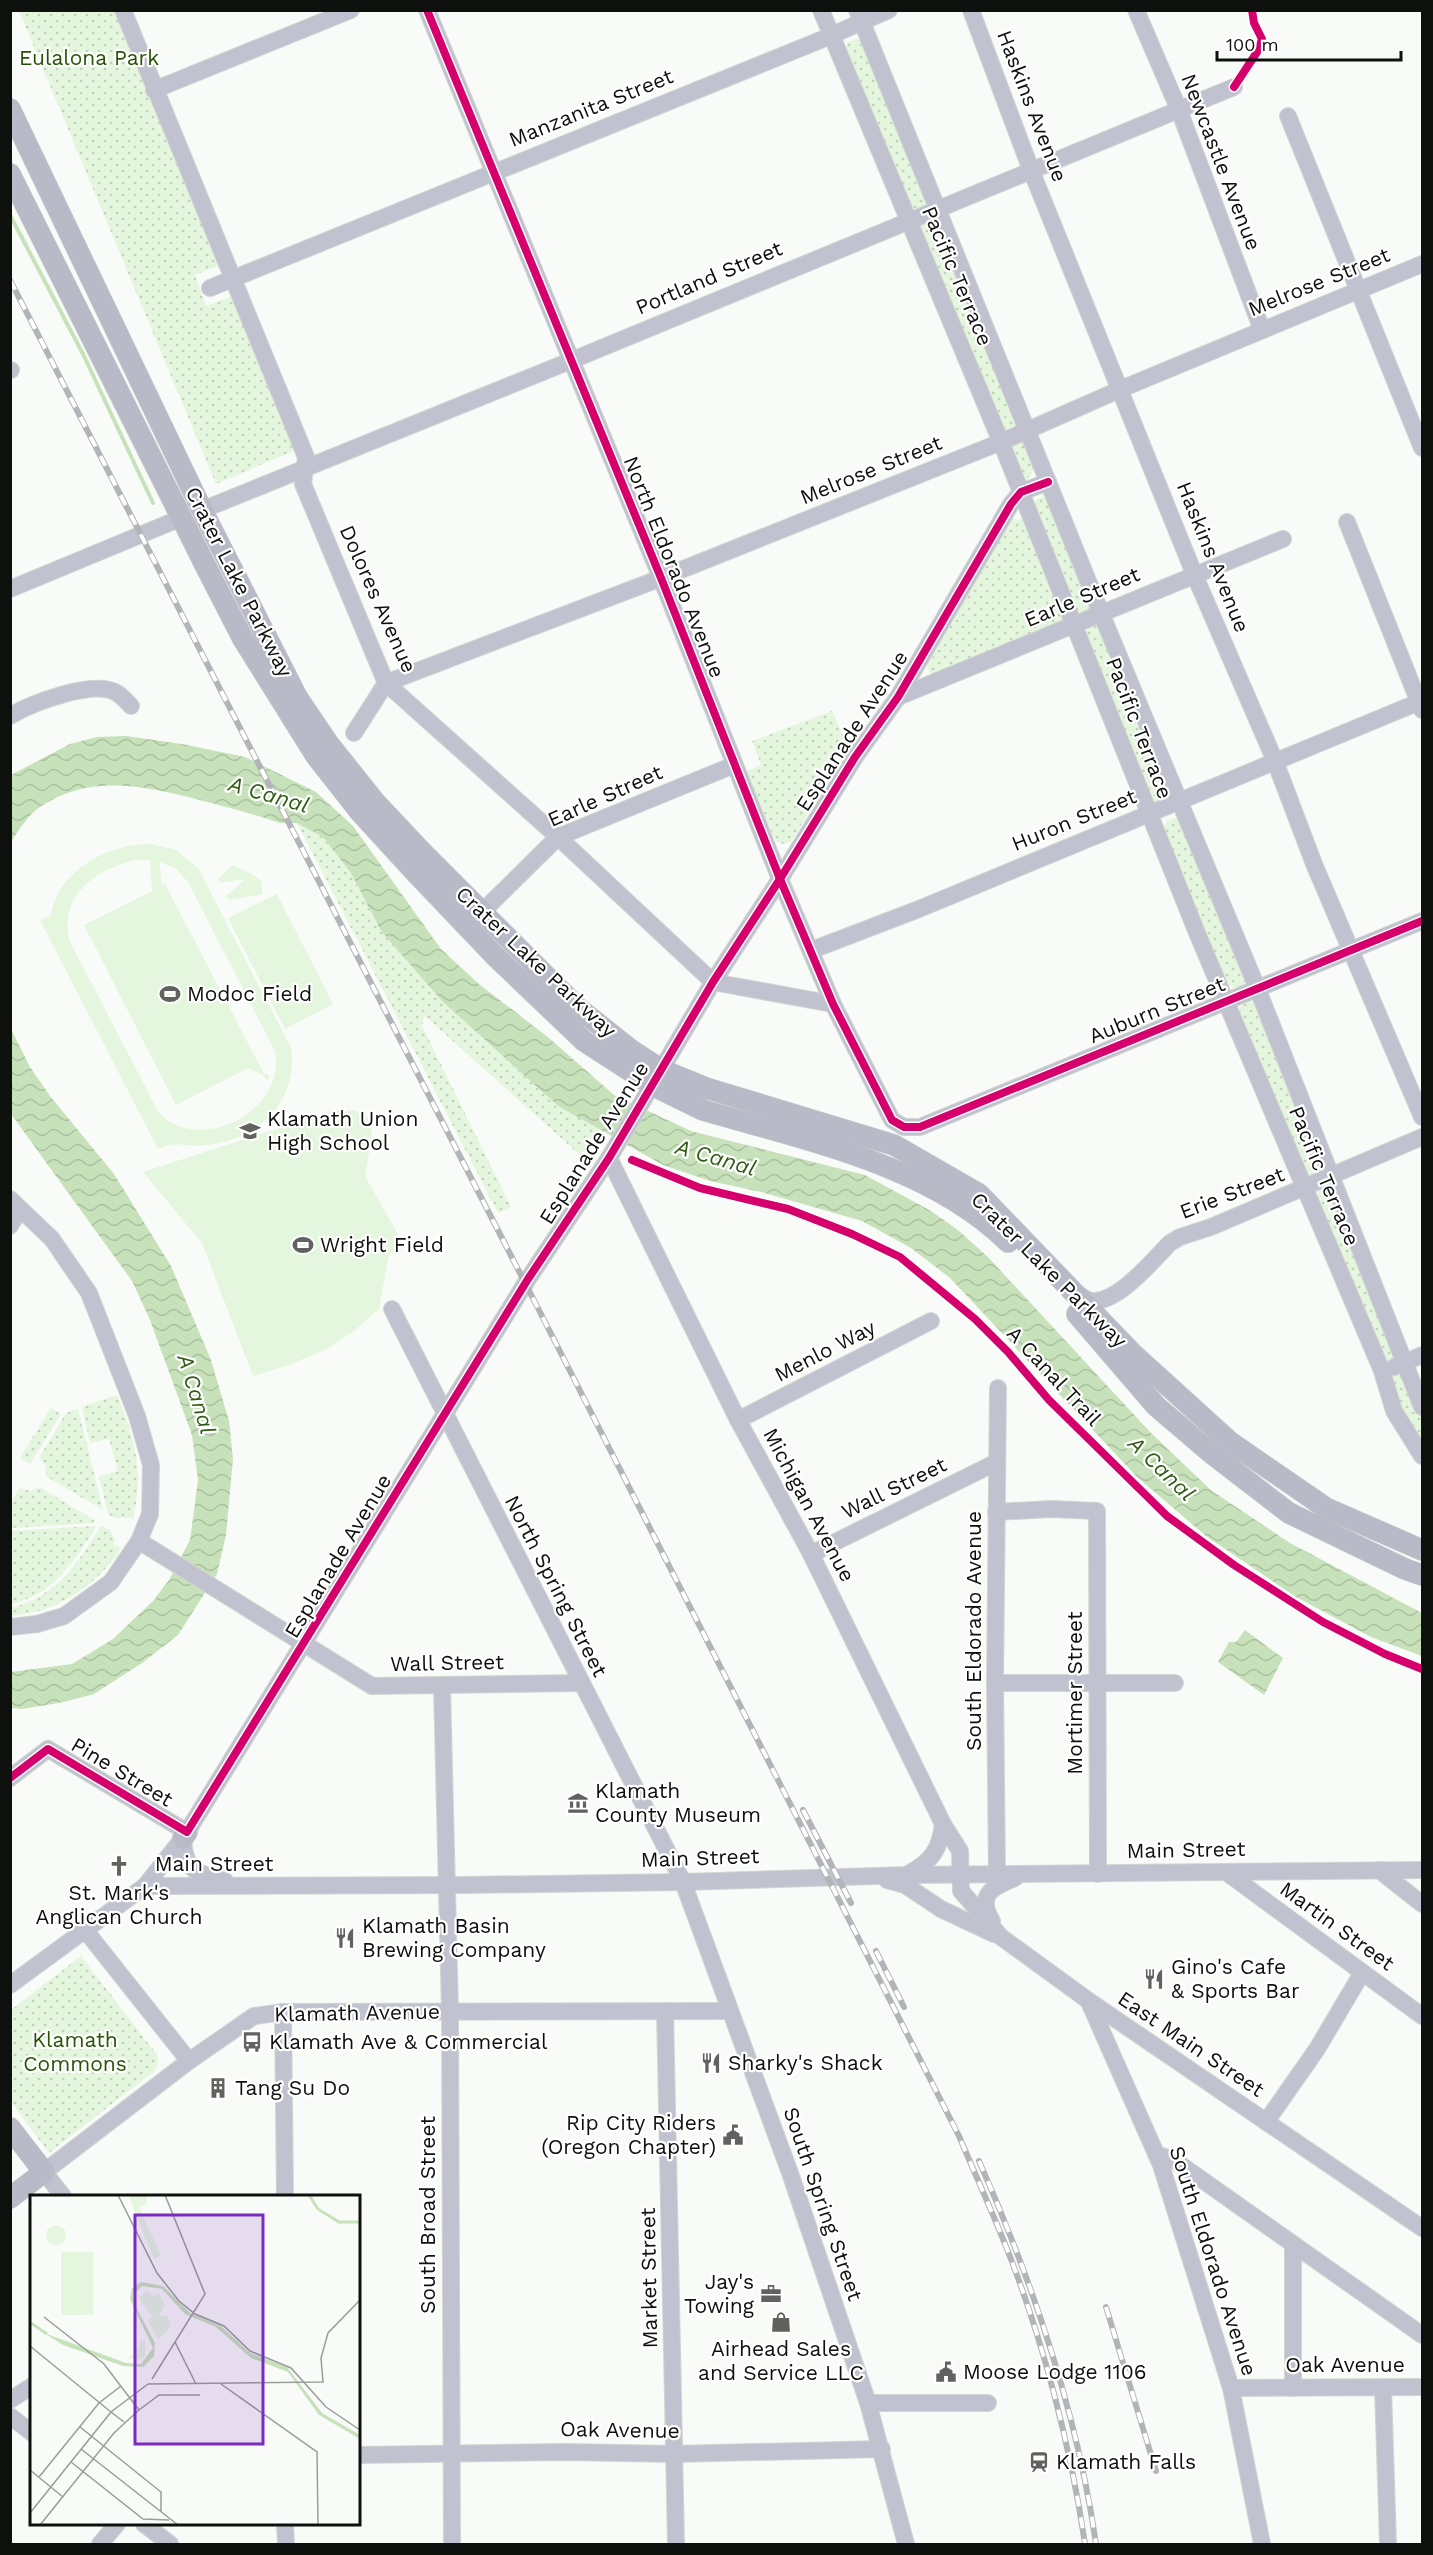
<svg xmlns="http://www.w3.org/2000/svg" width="1433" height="2555" font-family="'Work Sans',sans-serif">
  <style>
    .green { fill: url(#green-dots) }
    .pitch { fill: #e4f6dd; fill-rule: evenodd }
    .water { fill: url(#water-waves) }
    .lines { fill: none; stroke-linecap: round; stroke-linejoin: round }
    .stream { stroke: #c7e2bb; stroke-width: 4 }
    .minor-casing { stroke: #d3d5d2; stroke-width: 18 }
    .major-casing { stroke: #d3d5d2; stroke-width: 22 }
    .minor { stroke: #c1c2cf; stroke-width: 16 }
    .major { stroke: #b8bac8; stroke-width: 21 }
    .rail-casing { stroke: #b2b4b8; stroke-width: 6 }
    .rail { stroke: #fff; stroke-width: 4; stroke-dasharray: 11; stroke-linecap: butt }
    .cycleway-casing { stroke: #fff; stroke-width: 11 }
    .cycleway { stroke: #d6006c; stroke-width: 8 }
    .labels { text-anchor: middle; stroke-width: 4.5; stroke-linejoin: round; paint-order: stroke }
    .park-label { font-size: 21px; fill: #265304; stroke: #fff }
    .street-label { font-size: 21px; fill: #0e100d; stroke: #fff }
    .poi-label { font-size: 21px; fill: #0e100d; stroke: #fff; text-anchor: start }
    .water-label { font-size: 22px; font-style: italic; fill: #2f5d13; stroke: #fff }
    .inset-river { fill: none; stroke: #c7e2bb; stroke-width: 3 }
    .inset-road { fill: none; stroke: #9a9d99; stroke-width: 1.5 }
    .view { fill: #7b2cbf; fill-opacity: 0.15; stroke: #7b2cbf; stroke-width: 3 }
    .inset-edge { fill: none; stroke: #0e100d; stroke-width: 3 }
  </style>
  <defs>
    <pattern id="green-dots" width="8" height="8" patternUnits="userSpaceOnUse" patternTransform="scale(1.5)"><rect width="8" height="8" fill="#e4f6dd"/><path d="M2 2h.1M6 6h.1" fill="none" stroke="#c2d2bc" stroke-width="1.8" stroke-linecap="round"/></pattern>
    <pattern id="water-waves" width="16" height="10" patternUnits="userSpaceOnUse" patternTransform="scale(1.5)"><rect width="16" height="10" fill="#c7e2bb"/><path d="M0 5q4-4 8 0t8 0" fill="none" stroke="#aac1a0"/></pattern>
  </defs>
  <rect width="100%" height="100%" fill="#f8fbf7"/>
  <g class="green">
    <path d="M19,11H118L220,265L195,275L206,306L233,296L296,450L216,484Z"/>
    <path d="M857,39L864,42L928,198L925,206L915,209L908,204L845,49L848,42Z"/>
    <path d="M931,220L939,223L1017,416L1016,426L1006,429L998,425L919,231L922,223Z"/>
    <path d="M1020,440L1028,441L1036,467L1026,481L1019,477L1009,451L1012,443Z"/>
    <path d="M1043,497L1050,500L1093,605L1090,611L1083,613L1076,611L1034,507L1035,500Z"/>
    <path d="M1012,519L1026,520L1070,622L933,677L927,666Z"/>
    <path d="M1096,625L1104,628L1171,790L1168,799L1158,803L1149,799L1084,636L1087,628Z"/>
    <path d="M832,711L848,747L791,842L781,844L775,840L746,772L761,765L752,741Z"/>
    <path d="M1176,818L1184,821L1247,978L1244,985L1234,988L1227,984L1164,829L1167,821Z"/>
    <path d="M297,823L323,837L351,873L381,931L442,1001L558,1106L600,1129L581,1156L424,1015L422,1026L511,1207L498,1213Z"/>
    <path d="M1251,1001L1259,1005L1322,1174L1313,1178L1304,1172L1239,1012L1241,1005Z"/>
    <path d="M1326,1188L1333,1192L1397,1360L1389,1363L1381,1358L1316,1199L1318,1191Z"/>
    <path d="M1399,1372L1422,1415V1442C1411,1423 1389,1399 1392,1376Z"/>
    <path d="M117,1395C135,1438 144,1472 133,1519L129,1517L128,1519L123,1517L117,1519L108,1514L99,1476L118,1471L109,1439L90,1443L82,1407Z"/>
    <path d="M51,1408L61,1414L30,1464L20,1458Z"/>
    <path d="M78,1409L103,1510L46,1476V1466L39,1458L66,1413Z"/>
    <path d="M40,1487L94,1520V1523L11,1528V1503L19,1488L31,1491Z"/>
    <path d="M94,1526L96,1527C74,1562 53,1595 11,1604V1531Z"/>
    <path d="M101,1526L110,1530L115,1541L113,1544L121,1548C96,1587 57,1612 11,1616V1608C56,1597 78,1563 101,1526Z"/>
    <path d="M81,1956L158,2056L157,2066L153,2072L49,2153L11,2102V2010Z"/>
  </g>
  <g class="pitch">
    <path d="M151,844L176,850L198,868L291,1048C299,1101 258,1140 207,1145C185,1148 179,1139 158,1149L40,920L51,915C59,869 109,844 151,844ZM135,860H150L152,891L84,925L176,1105L248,1068L263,1075L266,1080L270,1077L266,1073L264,1074L165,884L162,885L159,861L176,869L188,882L275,1051C287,1110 201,1156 159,1113L69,940C60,894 95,870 135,860Z"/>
    <path d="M232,865L252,874L262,882V894L229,900L226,896L246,879L220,883L218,879Z"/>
    <path d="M277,894L333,1004L285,1029L228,918Z"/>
    <path d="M338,1109L339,1112L354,1110L370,1119L372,1136L365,1176L405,1247L389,1254L379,1309L355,1330L327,1349L286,1366L253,1376L202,1243L143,1172Z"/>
  </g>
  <g class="water">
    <path d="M126,736L182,744L245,757L316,792L353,826L441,949L479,984L549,1038L614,1095L691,1131L865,1175L931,1211L959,1231L988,1257L1151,1433L1212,1491L1290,1543L1422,1613V1656L1371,1637L1296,1597L1206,1536L1137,1477L950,1278L911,1248L862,1221L761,1192L710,1181L663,1165L558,1106L442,1001L381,931L351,873L323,837L297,823H280C253,814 227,807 200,800C146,786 90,773 40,807C27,816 19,830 11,842V775L70,744L97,737Z"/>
    <path d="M10,1027L30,1067L50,1096L114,1174L171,1266L211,1360L229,1421L233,1459L226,1535L217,1574L178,1635L142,1663L94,1694L64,1702L22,1709L11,1708V1672L72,1664L113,1639L153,1601L169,1580L190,1540L198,1480L192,1435L150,1320L132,1281L11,1114Z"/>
    <path d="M1245,1630L1283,1658L1264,1695L1218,1662L1229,1642H1236Z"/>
  </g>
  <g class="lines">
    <path class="stream" d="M10,215L83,354L153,503"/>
    <g class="minor-casing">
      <g id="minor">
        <path d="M123,10L306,457L303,484L386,683L558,837L713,982L833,1004"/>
        <path d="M427,10L661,578L780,879L833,1004L892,1120L904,1127H920L1422,921"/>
        <path d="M821,10L1001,442L1197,933L1382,1371L1394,1411L1422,1456"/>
        <path d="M857,10L1101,613L1258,990L1422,1407"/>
        <path d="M971,10L1031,170L1195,576L1275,761L1314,864L1422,1117"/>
        <path d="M1136,10L1179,110L1262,330"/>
        <path d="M154,90L351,10"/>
        <path d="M1288,116L1422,448"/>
        <path d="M210,288L823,39L889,10"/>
        <path d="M10,370H11"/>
        <path d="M202,510L570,361L1234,87"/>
        <path d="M1347,522L1422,710"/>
        <path d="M10,589L181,518"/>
        <path d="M898,697L1283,539"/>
        <path d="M10,716C32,703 94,679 117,693C122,696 127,702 131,706"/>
        <path d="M354,733L386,683L661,578L1001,442L1121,389L1422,264"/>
        <path d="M482,912L558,837L734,765"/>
        <path d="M812,950L919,909L1419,702"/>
        <path d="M609,1158L738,1420L811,1554L943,1824L960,1851L961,1891L1001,1937L1089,2001L1422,2228"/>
        <path d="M10,1199L52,1239L89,1293L137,1416L151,1465L150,1514L139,1541L111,1582L64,1616L37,1624L10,1627"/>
        <path d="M10,1226L20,1209"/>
        <path d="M1075,1292C1079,1295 1084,1298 1088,1300C1114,1308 1153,1260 1170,1243L1180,1237L1211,1227L1422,1137"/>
        <path d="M392,1309L683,1882L790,2173L868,2403L906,2544"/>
        <path d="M1394,1367L1422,1355"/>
        <path d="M738,1420L931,1321"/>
        <path d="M996,1512L1051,1509L1097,1511L1098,1874"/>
        <path d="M139,1541L372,1686L580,1683"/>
        <path d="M811,1554L997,1462"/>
        <path d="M995,1683H1175"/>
        <path d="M442,1687L450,2012L452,2544"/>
        <path d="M10,1778L48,1749L187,1832L528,1279L609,1158L713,982L780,879L855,757L898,697L1011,504L1021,492L1048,482"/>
        <path d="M183,1838C185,1872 195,1872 225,1881"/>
        <path d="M1379,1870L1422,1904"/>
        <path d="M1226,1872L1422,2016"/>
        <path d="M908,1874C931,1862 940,1850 943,1824"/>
        <path d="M997,1874L995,1683L998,1388"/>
        <path d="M887,1880L905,1885L941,1909L994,1934"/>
        <path d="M145,1886L464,1885L683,1882L908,1875L1422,1870"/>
        <path d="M992,1921C976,1894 993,1887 1015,1878"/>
        <path d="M85,1930L189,2061"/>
        <path d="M10,1985L145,1886L183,1838"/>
        <path d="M1089,2002L1161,2165L1231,2388L1262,2544"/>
        <path d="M665,2011L676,2544"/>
        <path d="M283,2012L285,2196"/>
        <path d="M1266,2122L1317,2049L1362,1973"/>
        <path d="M1156,2154L1174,2160L1422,2335"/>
        <path d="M63,2196L44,2172L189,2061L254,2016L283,2012L729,2011"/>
        <path d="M1293,2244V2388"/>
        <path d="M1231,2388L1422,2387"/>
        <path d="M1383,2388L1388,2544"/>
        <path d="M10,2400L32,2386"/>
        <path d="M868,2403H988"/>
        <path d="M10,2416L32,2433"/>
        <path d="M358,2455L565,2452L675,2454L882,2449"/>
        <path d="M144,2524L170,2544"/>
        <path d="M285,2524L286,2544"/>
        <path d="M100,2544L117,2524"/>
      </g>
    </g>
    <g class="major-casing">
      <g id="major">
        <path d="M10,109L202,510L297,697L328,743L375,802L423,853L577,1007L631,1050L662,1070L706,1088L894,1145L979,1194L1133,1354L1230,1442L1326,1508L1422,1550"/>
        <path d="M10,174L206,567L243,639L316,756L360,812L414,871L495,956L584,1041L652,1085L703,1110C805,1140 930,1165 1008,1242"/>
        <path d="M1077,1314L1156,1406L1211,1453L1289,1513L1405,1569L1422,1575"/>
        <path d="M183,1838L187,1832"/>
        <path d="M10,2128L44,2172L10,2198"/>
      </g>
    </g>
    <use href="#minor" class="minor"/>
    <use href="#major" class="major"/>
    <g class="rail-casing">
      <g id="rail">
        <path d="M10,280L541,1314L959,2136C975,2174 992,2211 1007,2249C1043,2340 1071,2448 1085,2544"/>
        <path d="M803,1810L851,1903"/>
        <path d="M876,1951L904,2007"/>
        <path d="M979,2161C1033,2283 1077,2412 1096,2544"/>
        <path d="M1106,2307L1156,2471"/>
      </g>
    </g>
    <use href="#rail" class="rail"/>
    <g class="cycleway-casing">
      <g id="cycleway">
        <path d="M427,10L661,578L780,879L833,1004L892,1120L904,1127H920L1422,921"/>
        <path d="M1234,87L1259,49L1262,39L1254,23L1252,10"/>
        <path d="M632,1160L700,1188L788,1209L852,1234L900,1257L975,1319L1008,1352L1049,1400L1167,1516L1234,1565L1323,1622L1385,1654L1422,1669"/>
        <path d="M10,1778L48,1749L187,1832L528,1279L609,1158L713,982L780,879L855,757L898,697L1011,504L1021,492L1048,482"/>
      </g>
    </g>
    <use href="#cycleway" class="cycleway"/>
  </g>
  <defs>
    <g id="stadium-bare" transform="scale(1.62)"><path d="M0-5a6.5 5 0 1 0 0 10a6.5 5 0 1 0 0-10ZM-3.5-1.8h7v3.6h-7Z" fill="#60625f" stroke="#fff" stroke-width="2.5" paint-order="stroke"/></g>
    <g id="school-bare" transform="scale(1.62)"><path d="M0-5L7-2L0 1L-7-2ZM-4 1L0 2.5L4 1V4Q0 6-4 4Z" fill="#60625f" stroke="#fff" stroke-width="2.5" paint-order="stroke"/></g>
    <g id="museum-bare" transform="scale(1.62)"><path d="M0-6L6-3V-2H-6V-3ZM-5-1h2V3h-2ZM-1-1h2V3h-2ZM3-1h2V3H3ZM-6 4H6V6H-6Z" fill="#60625f" stroke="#fff" stroke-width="2.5" paint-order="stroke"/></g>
    <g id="church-bare" transform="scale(1.62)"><path d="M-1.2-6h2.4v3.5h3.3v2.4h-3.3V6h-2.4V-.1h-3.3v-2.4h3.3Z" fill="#60625f" stroke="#fff" stroke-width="2.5" paint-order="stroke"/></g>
    <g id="restaurant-bare" transform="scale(1.62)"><path d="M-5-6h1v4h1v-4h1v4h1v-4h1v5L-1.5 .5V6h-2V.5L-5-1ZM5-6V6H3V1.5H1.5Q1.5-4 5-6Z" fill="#60625f" stroke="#fff" stroke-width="2.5" paint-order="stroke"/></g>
    <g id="bus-bare" transform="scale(1.62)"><path d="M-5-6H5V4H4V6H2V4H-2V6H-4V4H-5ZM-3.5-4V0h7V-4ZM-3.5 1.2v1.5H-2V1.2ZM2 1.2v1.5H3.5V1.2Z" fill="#60625f" stroke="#fff" stroke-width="2.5" paint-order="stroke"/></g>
    <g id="building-bare" transform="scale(1.62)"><path d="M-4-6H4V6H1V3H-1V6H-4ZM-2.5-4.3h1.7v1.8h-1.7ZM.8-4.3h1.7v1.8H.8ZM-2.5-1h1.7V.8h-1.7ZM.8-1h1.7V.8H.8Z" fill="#60625f" stroke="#fff" stroke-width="2.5" paint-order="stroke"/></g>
    <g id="civic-bare" transform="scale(1.62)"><path d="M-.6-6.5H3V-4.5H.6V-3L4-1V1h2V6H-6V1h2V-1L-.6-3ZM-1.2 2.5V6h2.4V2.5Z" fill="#60625f" stroke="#fff" stroke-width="2.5" paint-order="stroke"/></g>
    <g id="office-bare" transform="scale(1.62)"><path d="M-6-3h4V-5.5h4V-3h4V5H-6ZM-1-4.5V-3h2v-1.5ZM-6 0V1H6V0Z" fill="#60625f" stroke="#fff" stroke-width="2.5" paint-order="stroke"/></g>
    <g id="shop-bare" transform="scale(1.62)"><path d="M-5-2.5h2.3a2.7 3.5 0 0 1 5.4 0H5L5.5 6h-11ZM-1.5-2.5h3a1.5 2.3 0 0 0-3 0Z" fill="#60625f" stroke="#fff" stroke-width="2.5" paint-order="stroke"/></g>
    <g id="station-bare" transform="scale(1.62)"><path d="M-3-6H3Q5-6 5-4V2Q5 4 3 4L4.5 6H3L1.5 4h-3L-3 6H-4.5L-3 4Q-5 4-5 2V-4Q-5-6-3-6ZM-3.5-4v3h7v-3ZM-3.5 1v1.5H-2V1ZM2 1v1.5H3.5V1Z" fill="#60625f" stroke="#fff" stroke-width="2.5" paint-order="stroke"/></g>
  </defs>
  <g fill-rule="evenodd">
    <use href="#stadium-bare" x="170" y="994"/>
    <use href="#school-bare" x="250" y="1131"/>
    <use href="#stadium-bare" x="303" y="1245"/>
    <use href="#museum-bare" x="578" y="1803"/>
    <use href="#church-bare" x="119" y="1866"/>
    <use href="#restaurant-bare" x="345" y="1938"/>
    <use href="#restaurant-bare" x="1154" y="1979"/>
    <use href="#bus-bare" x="252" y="2042"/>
    <use href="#restaurant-bare" x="711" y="2063"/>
    <use href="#building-bare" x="218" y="2088"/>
    <use href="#civic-bare" x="733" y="2135"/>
    <use href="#office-bare" x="771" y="2294"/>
    <use href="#shop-bare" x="781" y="2322"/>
    <use href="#civic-bare" x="946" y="2372"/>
    <use href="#station-bare" x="1039" y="2462"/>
  </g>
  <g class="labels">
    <g class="park-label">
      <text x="89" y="65">Eulalona Park</text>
      <text x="75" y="2047">Klamath<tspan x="75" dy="24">Commons</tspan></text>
    </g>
    <g class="street-label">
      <text transform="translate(1032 106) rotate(69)" y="7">Haskins Avenue</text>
      <text transform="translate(591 108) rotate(-22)" y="7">Manzanita Street</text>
      <text transform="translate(1221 162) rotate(69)" y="7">Newcastle Avenue</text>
      <text transform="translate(957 276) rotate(67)" y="7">Pacific Terrace</text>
      <text transform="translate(709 278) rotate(-23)" y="7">Portland Street</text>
      <text transform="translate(1319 282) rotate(-22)" y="7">Melrose Street</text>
      <text transform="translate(871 470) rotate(-22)" y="7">Melrose Street</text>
      <text transform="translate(1213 557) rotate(68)" y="7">Haskins Avenue</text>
      <text transform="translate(674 567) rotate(68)" y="7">North Eldorado Avenue</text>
      <text transform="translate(239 582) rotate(63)" y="7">Crater Lake Parkway</text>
      <text transform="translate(1082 597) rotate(-23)" y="7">Earle Street</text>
      <text transform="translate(378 599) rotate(66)" y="7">Dolores Avenue</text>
      <text transform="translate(1139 728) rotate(69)" y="7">Pacific Terrace</text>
      <text transform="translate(852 731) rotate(-57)" y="7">Esplanade Avenue</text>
      <text transform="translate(605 796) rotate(-24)" y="7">Earle Street</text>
      <text transform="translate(1074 820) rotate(-22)" y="7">Huron Street</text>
      <text transform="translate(536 962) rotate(43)" y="7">Crater Lake Parkway</text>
      <text transform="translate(1157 1010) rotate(-22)" y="7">Auburn Street</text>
      <text transform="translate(594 1143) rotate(-58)" y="7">Esplanade Avenue</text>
      <text transform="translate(1324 1176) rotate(67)" y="7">Pacific Terrace</text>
      <text transform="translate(1232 1193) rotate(-21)" y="7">Erie Street</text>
      <text transform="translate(1049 1270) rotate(45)" y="7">Crater Lake Parkway</text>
      <text transform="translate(825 1351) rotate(-27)" y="7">Menlo Way</text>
      <text transform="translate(1054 1376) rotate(47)" y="7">A Canal Trail</text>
      <text transform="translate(894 1488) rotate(-26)" y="7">Wall Street</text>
      <text transform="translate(809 1505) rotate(62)" y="7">Michigan Avenue</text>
      <text transform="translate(338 1556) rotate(-59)" y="7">Esplanade Avenue</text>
      <text transform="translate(556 1586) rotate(63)" y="7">North Spring Street</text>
      <text transform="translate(974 1631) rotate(-90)" y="7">South Eldorado Avenue</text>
      <text transform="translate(447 1663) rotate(-1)" y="7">Wall Street</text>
      <text transform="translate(1075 1693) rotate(-90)" y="7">Mortimer Street</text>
      <text transform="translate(122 1772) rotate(31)" y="7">Pine Street</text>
      <text transform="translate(1186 1850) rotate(-1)" y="7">Main Street</text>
      <text transform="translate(700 1858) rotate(-2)" y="7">Main Street</text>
      <text x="214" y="1871">Main Street</text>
      <text transform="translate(1337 1926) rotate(36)" y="7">Martin Street</text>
      <text transform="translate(357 2013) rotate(-1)" y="7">Klamath Avenue</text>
      <text transform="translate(1191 2044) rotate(34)" y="7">East Main Street</text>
      <text transform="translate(823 2204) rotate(71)" y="7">South Spring Street</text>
      <text transform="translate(428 2215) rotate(-90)" y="7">South Broad Street</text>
      <text transform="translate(1213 2261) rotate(72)" y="7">South Eldorado Avenue</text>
      <text transform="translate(649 2278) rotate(-91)" y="7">Market Street</text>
      <text x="1345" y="2372">Oak Avenue</text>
      <text transform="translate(620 2430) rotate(1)" y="7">Oak Avenue</text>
    </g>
    <g class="poi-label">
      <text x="187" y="1001">Modoc Field</text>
      <text x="267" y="1126">Klamath Union<tspan x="267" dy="24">High School</tspan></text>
      <text x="320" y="1252">Wright Field</text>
      <text x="595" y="1798">Klamath<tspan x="595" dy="24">County Museum</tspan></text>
      <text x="119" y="1900" text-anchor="middle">St. Mark's<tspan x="119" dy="24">Anglican Church</tspan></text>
      <text x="362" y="1933">Klamath Basin<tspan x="362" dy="24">Brewing Company</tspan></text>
      <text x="1171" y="1974">Gino's Cafe<tspan x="1171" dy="24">&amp; Sports Bar</tspan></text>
      <text x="269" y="2049">Klamath Ave &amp; Commercial</text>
      <text x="728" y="2070">Sharky's Shack</text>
      <text x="235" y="2095">Tang Su Do</text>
      <text x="716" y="2130" text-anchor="end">Rip City Riders<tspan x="716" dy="24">(Oregon Chapter)</tspan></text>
      <text x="754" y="2289" text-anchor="end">Jay's<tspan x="754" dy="24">Towing</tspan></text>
      <text x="781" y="2356" text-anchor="middle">Airhead Sales<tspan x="781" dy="24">and Service LLC</tspan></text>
      <text x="963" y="2379">Moose Lodge 1106</text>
      <text x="1056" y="2469">Klamath Falls</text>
    </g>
    <g class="water-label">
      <text transform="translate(269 794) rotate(16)" y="8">A Canal</text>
      <text transform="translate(716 1157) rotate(16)" y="8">A Canal</text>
      <text transform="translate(197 1394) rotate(73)" y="8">A Canal</text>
      <text transform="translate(1162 1468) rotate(44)" y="8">A Canal</text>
    </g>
  </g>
  <g transform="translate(30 2195)">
    <rect width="330" height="330" fill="#f8fbf7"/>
    <path d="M98,0H117V9L109,12L131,61L124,64ZM16 40a10 10 0 1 1 20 0a10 10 0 1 1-20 0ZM115,145V161L107,165L98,163L109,153L110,146Z" fill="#e4f6dd"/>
    <path d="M31,57H63V120H31Z" fill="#e4f6dd"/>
    <path d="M117,96L125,102L126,98L130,100L135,110L128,121H138L141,132L128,144L118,125L123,123L109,103Z" fill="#e4f6dd"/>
    <path d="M111,87L133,91L160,118L191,131L220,158L257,172L292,218L330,240V244L289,220L258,177L221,163L186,132L155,119L132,94L112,91L104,99L107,114L125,148L124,161L113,172L93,171L33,150L14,138L96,168L111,169L123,153L100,104L102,93Z" fill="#c7e2bb"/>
    <path class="inset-river" d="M279,0L288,14L309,27H330M1,128L17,139"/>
    <path class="inset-road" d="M88,0L127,78L149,106L165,119L194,131L220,156L261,173L296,212L330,235M145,147L166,189M0,151L81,217L0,318M122,184L175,99L135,0M118,189L293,187L291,163L298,138L330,105M191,189L287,257L288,330M109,215L129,200H170M94,227L81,217L118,189M50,232L131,297V317M51,254L148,330M41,267L113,324L139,325M0,275L33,302M9,282L69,208L91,191M10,330L84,238L109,215L74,169L14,122"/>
    <path class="view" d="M105,20H233V249H105Z"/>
    <rect width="330" height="330" class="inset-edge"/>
  </g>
  <rect width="1433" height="2555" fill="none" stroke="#0e100d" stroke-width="24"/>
  <path d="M1217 51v9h184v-9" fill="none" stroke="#0e100d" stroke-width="3"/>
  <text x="1226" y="51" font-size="18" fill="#0e100d" stroke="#ffffff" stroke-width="4.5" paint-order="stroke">100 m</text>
</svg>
